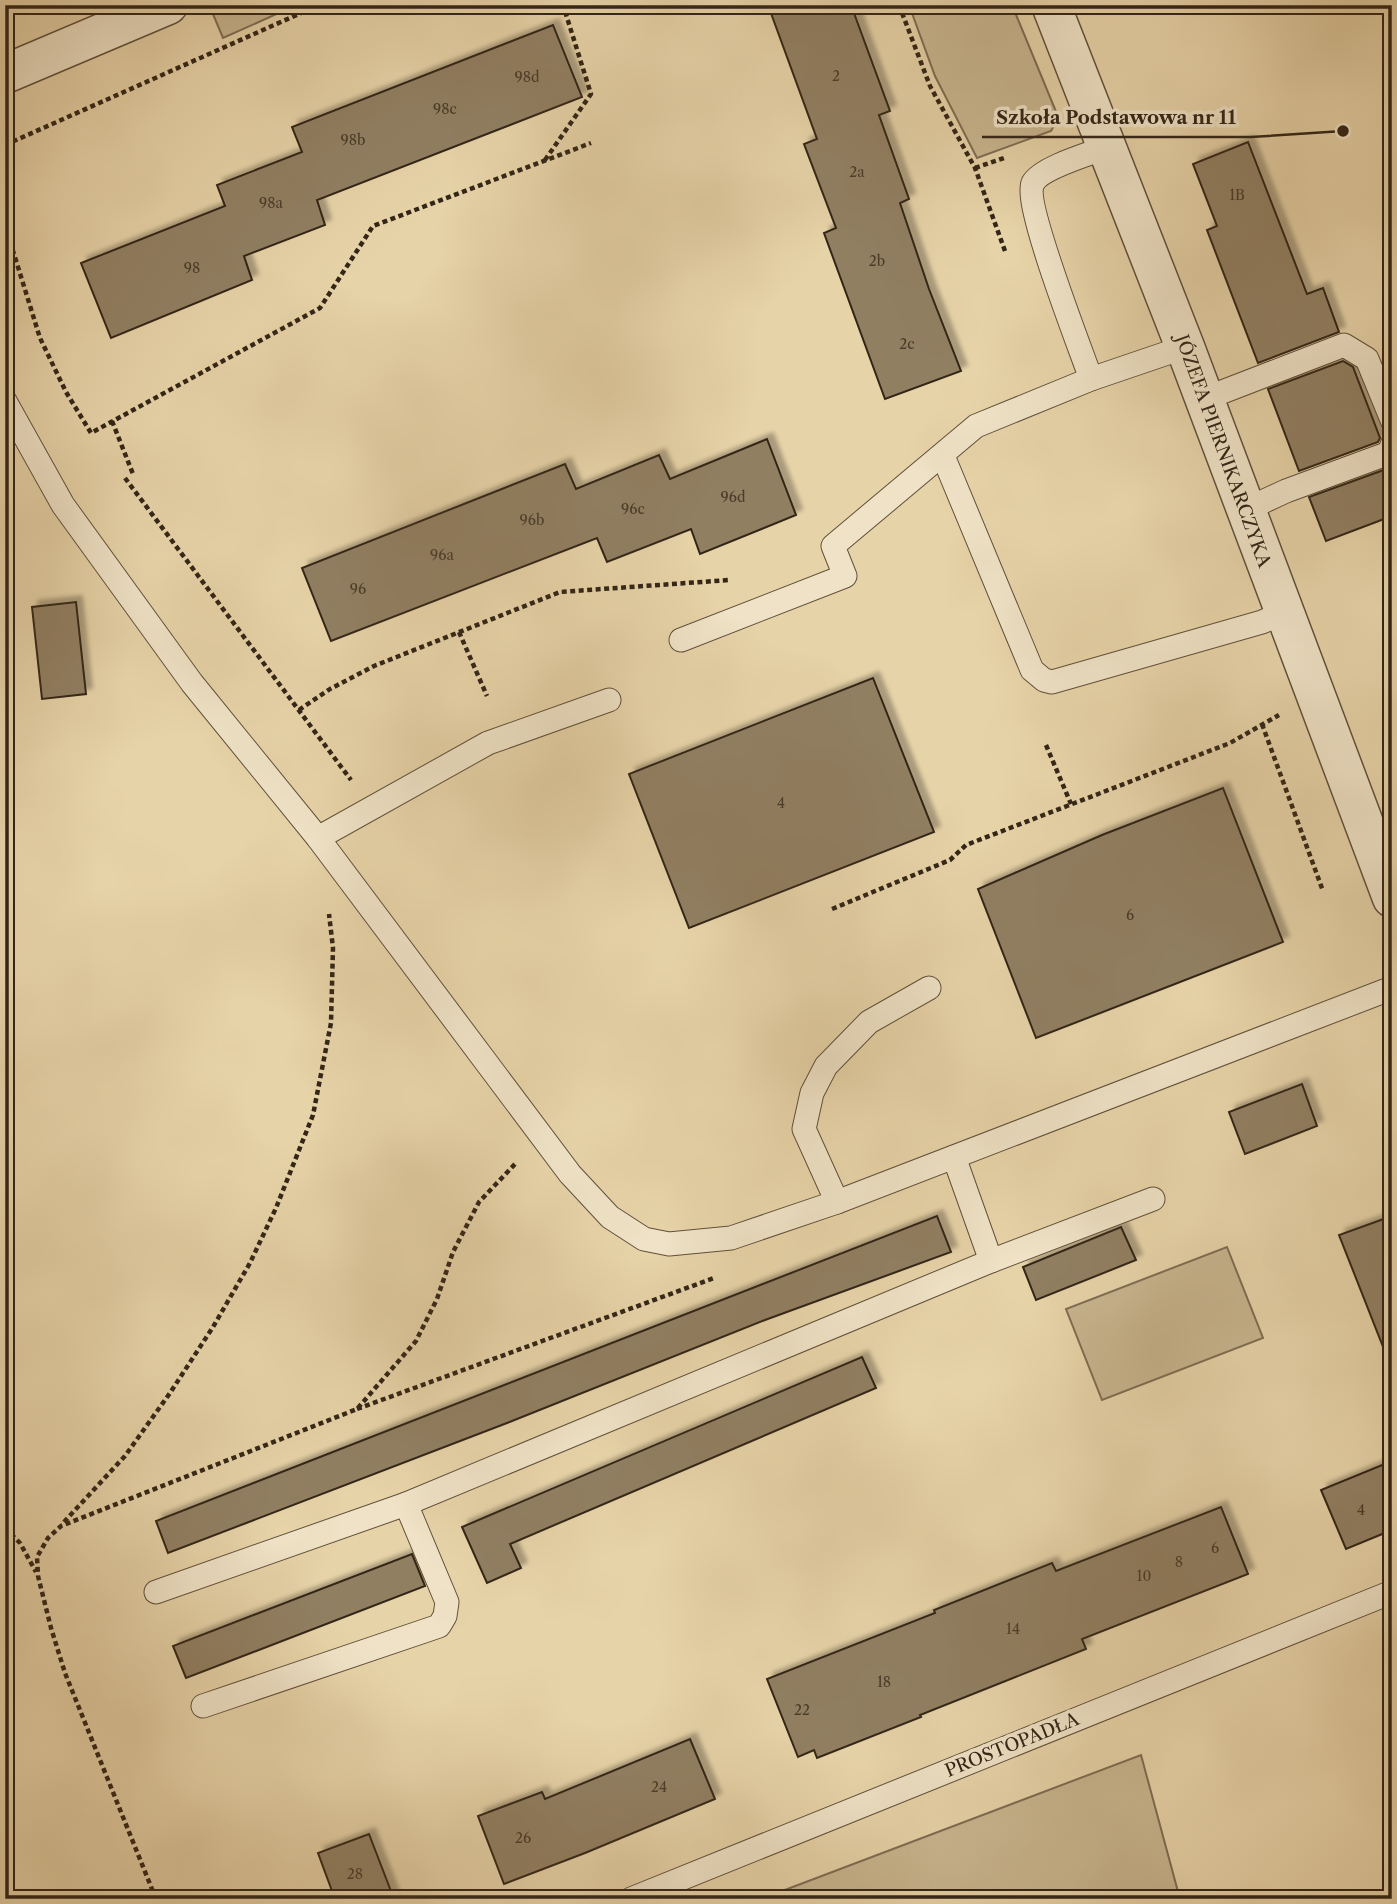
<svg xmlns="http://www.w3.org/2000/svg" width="1397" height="1904" font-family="'Libre Caslon Text',serif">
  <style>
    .green { fill: #c8b58f; stroke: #7e6d53; stroke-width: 2 }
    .building { fill: #917f62; stroke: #332517; stroke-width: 2; filter: url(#shadow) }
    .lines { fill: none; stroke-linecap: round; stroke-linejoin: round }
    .service-casing { stroke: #60503b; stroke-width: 25 }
    .minor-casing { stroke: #60503b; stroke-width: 41 }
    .tertiary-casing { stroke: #60503b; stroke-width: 41 }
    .path { stroke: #332517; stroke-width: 4.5; stroke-dasharray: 5 3.5; stroke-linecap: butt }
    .service { stroke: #efe2c6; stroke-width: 23 }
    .minor { stroke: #efe2c6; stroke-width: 38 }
    .tertiary { stroke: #efe2c6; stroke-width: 38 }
    .labels { text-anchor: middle; stroke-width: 7; stroke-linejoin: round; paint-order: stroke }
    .number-label { font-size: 14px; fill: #4a3c2a }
    .street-label { font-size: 18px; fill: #332517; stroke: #efe2c6 }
    .leader { fill: none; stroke: #332517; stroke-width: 2.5 }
    .callout-dot { fill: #332517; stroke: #efe2c6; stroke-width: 2.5 }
    .callout-label { font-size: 19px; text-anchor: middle; font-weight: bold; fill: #332517; stroke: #efe2c6; stroke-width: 7; stroke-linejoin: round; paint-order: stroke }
  </style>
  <defs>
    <filter id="shadow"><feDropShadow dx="6" dy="-6" stdDeviation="2" flood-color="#0004"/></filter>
  </defs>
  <rect width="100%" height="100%" fill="#e7d3a8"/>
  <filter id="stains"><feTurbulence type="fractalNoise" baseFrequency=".00286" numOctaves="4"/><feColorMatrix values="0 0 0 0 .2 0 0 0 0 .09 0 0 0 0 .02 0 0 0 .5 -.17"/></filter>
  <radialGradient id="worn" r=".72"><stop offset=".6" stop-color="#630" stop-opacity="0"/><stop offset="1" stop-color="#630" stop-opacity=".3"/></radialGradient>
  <g class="green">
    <path d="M213,5H289L290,8L223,38L210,7Z"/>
    <path d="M909,5H1012L1057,114L1056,122L1051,131L977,158L935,76Z"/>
    <path d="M1227,1247L1263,1338L1102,1400L1066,1309Z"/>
    <path d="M1141,1755L1180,1899H761Z"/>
  </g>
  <g class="building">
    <path d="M768,5H851L890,111L879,115L909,199L900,203L929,289L961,371L885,399L824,233L836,228L804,144L817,139Z"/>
    <path d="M553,25L582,97L317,200L325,225L244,256L252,280L111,338L81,263L225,206L217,185L302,152L292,127Z"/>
    <path d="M1248,142L1307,294L1323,288L1339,332L1258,363L1207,230L1217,226L1193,164Z"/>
    <path d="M1343,361L1353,367L1380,438L1378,442L1299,471L1268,389Z"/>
    <path d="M767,439L796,515L700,554L691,529L607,562L597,538L331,641L302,568L565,464L576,489L659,455L670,479Z"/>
    <path d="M1392,467V516L1326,541L1309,497Z"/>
    <path d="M76,602L86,694L42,699L32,607Z"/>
    <path d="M873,678L934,832L689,928L629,774Z"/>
    <path d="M1223,788L1283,942L1036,1038L978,889L1102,835Z"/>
    <path d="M1302,1084L1317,1126L1245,1154L1229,1112Z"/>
    <path d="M937,1216L951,1252L765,1320L507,1423L168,1553L156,1521Z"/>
    <path d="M1392,1216V1362H1389L1339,1235Z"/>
    <path d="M1121,1227L1136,1260L1036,1300L1023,1267Z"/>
    <path d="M862,1357L876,1388L510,1544L521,1568L487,1583L462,1527Z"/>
    <path d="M1392,1461V1530L1346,1549L1321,1490Z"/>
    <path d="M1221,1507L1248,1574L1082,1639L1086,1649L920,1715L921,1717L817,1758L814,1750L798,1757L767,1679L935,1613L934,1610L1052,1563L1056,1571Z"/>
    <path d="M412,1554L425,1586L186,1678L173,1646Z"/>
    <path d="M690,1739L715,1799L585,1853L504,1884L478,1816L542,1792L545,1799Z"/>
    <path d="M369,1834L394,1899H335L318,1853Z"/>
  </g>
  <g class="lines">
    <g class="service-casing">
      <g id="service">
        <path d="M1091,379C1081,350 1023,203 1033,183C1041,168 1089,154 1105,148"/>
        <path d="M1204,399L1344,345L1367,359L1392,420"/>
        <path d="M5,401L63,505L192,683L318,838L570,1174L610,1217L644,1239L669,1244L731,1238L837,1202L1392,988"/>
        <path d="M943,456L1032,670L1044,680L1052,682L1262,622L1283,613"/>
        <path d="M1245,510L1286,491L1389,453L1392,445"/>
        <path d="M681,640L845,576L833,546L976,426L1091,379L1185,347"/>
        <path d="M318,838L488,743L609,700"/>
        <path d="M954,1157L991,1261"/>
        <path d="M837,1202L804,1129L812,1093L826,1066L869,1022L929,988"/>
        <path d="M156,1592L406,1504L991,1261L1153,1199"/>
        <path d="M203,1706L439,1626L445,1616L447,1602L406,1504"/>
        <path d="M631,1899L1392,1592"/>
      </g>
    </g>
    <g class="minor-casing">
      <path id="minor" d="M1051,5L1185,347L1392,898"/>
    </g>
    <g class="tertiary-casing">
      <path id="tertiary" d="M5,74L168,5"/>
    </g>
    <g class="path">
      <path d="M899,5L930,86L975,168L1005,251"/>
      <path d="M5,145L319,5"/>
      <path d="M545,160L591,94L563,5"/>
      <path d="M975,168L1007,157"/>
      <path d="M5,225L40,338L66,392L91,433L320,308L373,226L591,143"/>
      <path d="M112,421L133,474"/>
      <path d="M125,478L351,780"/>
      <path d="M459,632L487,696"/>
      <path d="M299,710L330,689L374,666L560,592L729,580"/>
      <path d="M1262,724L1323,891"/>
      <path d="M1046,745L1071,804"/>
      <path d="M832,909L950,860L966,845L1230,743L1279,715"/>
      <path d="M357,1409L714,1278"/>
      <path d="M64,1522L125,1456L170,1393L213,1327L250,1263L276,1208L313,1115L331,1023L333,948L329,914"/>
      <path d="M5,1528L20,1543L36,1572"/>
      <path d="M156,1899L65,1673L51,1628L38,1576L37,1557L48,1538L61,1526L357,1409L416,1341L437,1299L453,1252L479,1202L516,1163"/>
    </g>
    <use href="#service" class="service"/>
    <use href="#minor" class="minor"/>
    <use href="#tertiary" class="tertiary"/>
  </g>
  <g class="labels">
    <g class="number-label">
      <text x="836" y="81">2</text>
      <text x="527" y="82">98d</text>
      <text x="445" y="114">98c</text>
      <text x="353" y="145">98b</text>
      <text x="857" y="177">2a</text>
      <text x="1237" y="200">1B</text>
      <text x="271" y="208">98a</text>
      <text x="877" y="266">2b</text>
      <text x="192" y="273">98</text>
      <text x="907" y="349">2c</text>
      <text x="733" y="502">96d</text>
      <text x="633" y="514">96c</text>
      <text x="532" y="525">96b</text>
      <text x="442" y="560">96a</text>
      <text x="358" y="594">96</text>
      <text x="781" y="808">4</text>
      <text x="1130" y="920">6</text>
      <text x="1361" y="1515">4</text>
      <text x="1215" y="1553">6</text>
      <text x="1179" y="1567">8</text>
      <text x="1144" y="1581">10</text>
      <text x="1013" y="1634">14</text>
      <text x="884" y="1687">18</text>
      <text x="802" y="1715">22</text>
      <text x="659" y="1792">24</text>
      <text x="523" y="1843">26</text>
      <text x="355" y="1879">28</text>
    </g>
    <g class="street-label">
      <text transform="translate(1223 451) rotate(70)" y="6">JÓZEFA PIERNIKARCZYKA</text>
      <text transform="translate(1012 1745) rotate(-22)" y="6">PROSTOPADŁA</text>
    </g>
  </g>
  <path class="leader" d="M1343 131L1251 137H982"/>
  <circle class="callout-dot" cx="1343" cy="131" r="7"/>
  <g class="callout-label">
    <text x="1116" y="124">Szkoła Podstawowa nr 11</text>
  </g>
  <rect width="1397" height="1904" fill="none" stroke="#e7d3a8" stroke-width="28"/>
  <rect x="7" y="7" width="1383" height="1890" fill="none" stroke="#332517" stroke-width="3.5"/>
  <rect x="14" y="14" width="1369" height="1876" fill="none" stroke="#332517" stroke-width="2"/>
  <rect width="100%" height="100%" filter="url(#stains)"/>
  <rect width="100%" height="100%" fill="url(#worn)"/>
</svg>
